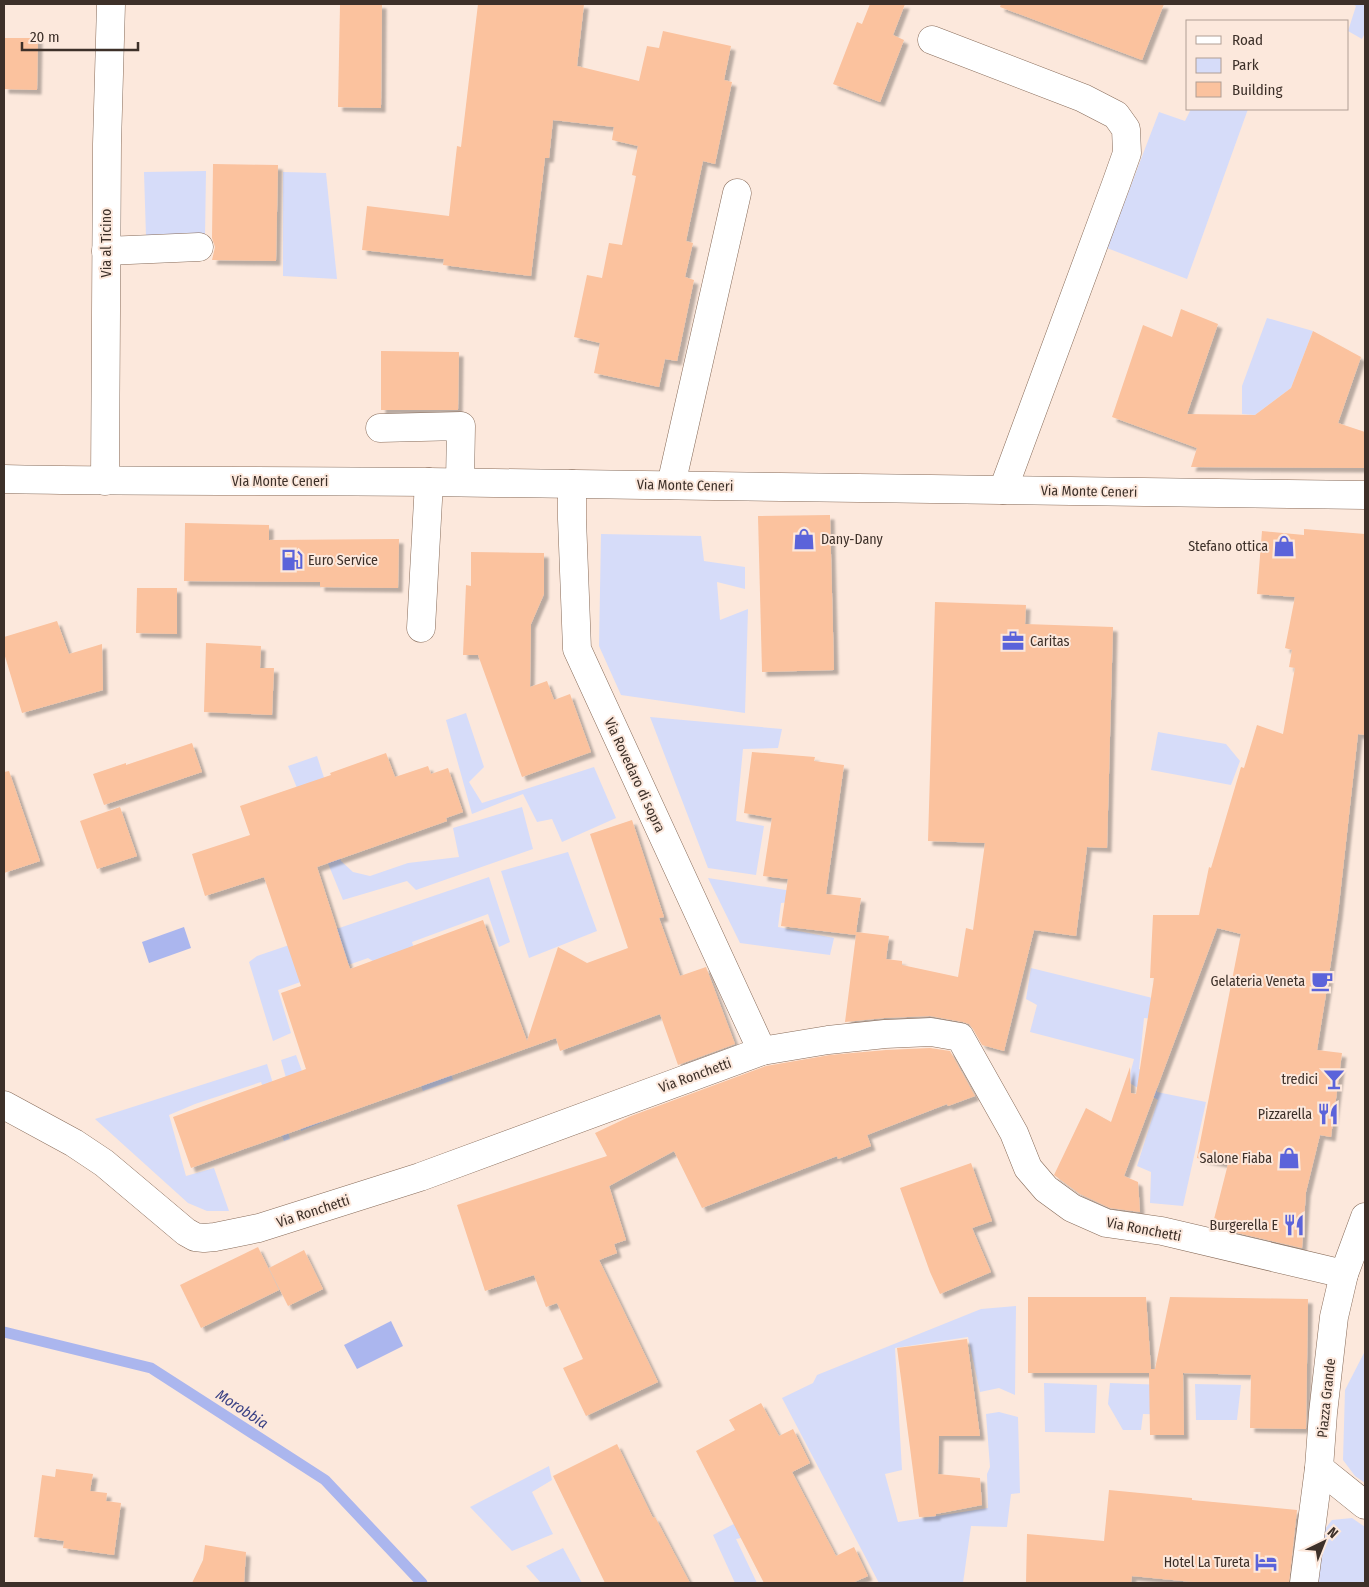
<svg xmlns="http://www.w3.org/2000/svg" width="1369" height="1587" font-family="'Fira Sans Condensed',sans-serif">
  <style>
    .green { fill: #d6dcf9 }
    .water { fill: #abb6ee }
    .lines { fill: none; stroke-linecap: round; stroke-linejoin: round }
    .stream { stroke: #abb6ee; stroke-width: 11 }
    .building { fill: #fbc29e; filter: url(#shadow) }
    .street-casing { stroke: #876b59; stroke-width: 29 }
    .primary-casing { stroke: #876b59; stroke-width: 29 }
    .street { stroke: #fff; stroke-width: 28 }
    .primary { stroke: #fff; stroke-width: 28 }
    .labels { text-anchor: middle; stroke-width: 4; stroke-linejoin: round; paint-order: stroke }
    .street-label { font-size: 14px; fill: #3d3029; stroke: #fce8dc }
    .poi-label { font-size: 14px; fill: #3d3029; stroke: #fce8dc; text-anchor: end }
    .water-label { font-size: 15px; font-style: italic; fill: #3b4285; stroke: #fce8dc }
  </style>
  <defs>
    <filter id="shadow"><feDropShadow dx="4.5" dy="4.5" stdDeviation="1" flood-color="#0004"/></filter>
  </defs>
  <rect width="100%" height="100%" fill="#fce8dc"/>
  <g class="green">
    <path d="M1352,4H1365V33L1362,39L1348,31L1356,6Z"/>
    <path d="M1191,109H1248L1187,279L1107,248L1159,112L1185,121Z"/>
    <path d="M206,171L205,237H146L144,172Z"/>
    <path d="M283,172L326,173L337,279L283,276Z"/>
    <path d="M1267,318L1313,331L1291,388L1255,415L1242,414V386Z"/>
    <path d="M601,534L701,536L704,561L745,567V589L717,582L720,620L748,609L745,713L621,695L599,646Z"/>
    <path d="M466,713L484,767L469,782L482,803L594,767L616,818L562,842L552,819L537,822L523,794L472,814L446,720Z"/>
    <path d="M650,717L782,729L778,748L743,749L736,821L764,826L756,875L708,868Z"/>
    <path d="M1158,732L1226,744L1240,761L1231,785L1151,770Z"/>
    <path d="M317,756L327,787L319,796L341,861L353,872L370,876L408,863L459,857L453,828L522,807L533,849L416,890L407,881L343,900L288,766Z"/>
    <path d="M568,852L597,931L529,958L501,871Z"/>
    <path d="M489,877L510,942L499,947L488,914L412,942L453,1080L423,1091L376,963L368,958L278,990L291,1033L273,1041L249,962L257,956Z"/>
    <path d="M708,878L792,891L791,902L781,903L778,927L834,938L830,955L740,943Z"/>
    <path d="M1031,968L1181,1005L1180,1021L1144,1018L1139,1069L1158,1073L1157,1092L1206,1102L1183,1206L1150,1203L1151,1172L1137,1166L1158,1100L1128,1082L1134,1059L1030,1032L1037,1005L1026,999Z"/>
    <path d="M296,1055L321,1123L301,1131L281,1060Z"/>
    <path d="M267,1064L290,1139L284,1141L261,1082L195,1104L169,1115L186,1176L214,1168L229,1211H207L188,1203L95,1119Z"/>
    <path d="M1016,1306L1015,1395L999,1388L980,1392L968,1337L895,1348L902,1470L885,1474L898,1522L988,1508L987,1474L990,1467L986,1414L999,1412L1018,1417L1020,1493L1011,1494L1007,1527L971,1526L963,1583H879L782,1398L813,1383L817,1375L981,1309Z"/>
    <path d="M1365,1351V1483L1355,1476L1343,1460L1345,1390Z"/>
    <path d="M1044,1383L1097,1385L1095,1433L1045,1432Z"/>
    <path d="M1110,1383L1166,1385L1179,1415L1143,1414L1141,1430H1123L1108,1404Z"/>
    <path d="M1195,1384L1241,1385L1237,1420H1196Z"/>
    <path d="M549,1466L552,1480L532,1492L553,1534L512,1551L470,1507Z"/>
    <path d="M794,1492L741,1538L736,1539L757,1583H735L713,1535Z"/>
    <path d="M1352,1518L1365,1527V1583H1316L1321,1534L1332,1520Z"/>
    <path d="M563,1548L582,1583H541L526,1566Z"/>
  </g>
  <g class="water">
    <path d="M184,927L191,948L149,963L142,942Z"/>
    <path d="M391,1321L403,1346L357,1369L344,1345Z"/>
  </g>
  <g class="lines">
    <path class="stream" d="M4,1332L151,1368L325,1480L422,1583"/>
  </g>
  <g class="building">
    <path d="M340,4H382L381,108L338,107Z"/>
    <path d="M478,4H584L577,66L639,81L647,46L659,48L663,31L731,46L724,80L732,82L715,164L703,161L686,241L693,243L685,277L694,280L677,361L665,359L659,387L594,373L600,343L574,337L587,275L602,278L609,243L622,245L636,176L632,175L638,146L612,140L614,127L553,120L549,158H545L531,276L443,265L444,259L362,250L367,206L449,216L457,146L461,147Z"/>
    <path d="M870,4H905L893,35L904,40L880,102L833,84L857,22L862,24Z"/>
    <path d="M1001,4H1164L1142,60L1000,7Z"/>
    <path d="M4,38H38L37,90L4,89Z"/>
    <path d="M213,164L278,165L276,261L212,260L215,247L212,238Z"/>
    <path d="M1181,309L1218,324L1187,414L1255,415L1291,388L1313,331L1361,357L1338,423L1365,432V468L1191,467L1197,448L1112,417L1143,325L1172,337Z"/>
    <path d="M381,351L459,352L458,410H381Z"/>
    <path d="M830,515L834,670L762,672L758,516Z"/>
    <path d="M185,523L269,525V540L399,539L398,588L320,587V582L184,581Z"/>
    <path d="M1304,529L1365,534V735L1358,734L1338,914L1328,982L1317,1050L1342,1053L1331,1137L1320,1135L1306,1192L1302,1248L1212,1227L1228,1164L1197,1158L1241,934L1217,928L1124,1176L1138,1182L1140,1212L1110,1208L1080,1194L1054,1175L1086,1108L1111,1122L1130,1067L1131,1093L1136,1094L1154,978H1150L1153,915H1199L1209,867L1211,868L1241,767L1244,768L1257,725L1283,734L1295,668L1289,667L1292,650L1285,648L1295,597L1257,594L1262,531L1304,535Z"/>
    <path d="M471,552L544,553V594L531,624L530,687L547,681L554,700L570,694L591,752L522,777L478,655H463L466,585L471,586Z"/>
    <path d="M137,588H177V634L136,633Z"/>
    <path d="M935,602L1026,605L1025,624L1113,627L1107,848L1087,847L1076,936L1034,930L1004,1051L982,1045L973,1029L969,1024L963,1022L930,1016L884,1018L845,1022L856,935L781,926L788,879L763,876L772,818L744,813L752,752L815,757L814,761L844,765L826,894L861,898L856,932L889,936L886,959L902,961V965L958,977L966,928L973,930L985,843L928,841Z"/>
    <path d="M57,621L69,654L102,644L103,690L22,713L4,653V637Z"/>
    <path d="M206,643L261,646L260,668H274L272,715L204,712Z"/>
    <path d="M192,743L202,772L104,805L93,774L126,763V765Z"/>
    <path d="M386,753L395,777L428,766L431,774L448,768L463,812L446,818L447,821L317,867L350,969L483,920L527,1041L558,947L587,963L628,948L590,834L632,820L664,917L659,918L680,976L706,967L735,1044L678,1065L660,1014L560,1051L556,1038L191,1168L173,1117L306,1069L281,993L301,986L264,877L205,896L192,854L250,835L240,806L331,775L330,773Z"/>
    <path d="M9,771L40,861L4,873V772Z"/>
    <path d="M120,807L137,856L97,869L80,821Z"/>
    <path d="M930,1048L950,1051L975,1096L948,1106L947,1104L867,1135L871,1146L838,1159L837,1156L702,1208L674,1151L609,1186L626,1240L614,1244L617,1253L599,1260L658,1382L586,1416L563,1368L583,1359L557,1303L546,1307L534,1275L485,1291L457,1205L607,1156L595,1133L631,1116L766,1066L830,1055L886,1050Z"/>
    <path d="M971,1163L992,1221L972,1228L991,1272L940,1294L930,1272L900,1188Z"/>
    <path d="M258,1247L279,1290L201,1328L180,1285Z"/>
    <path d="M304,1250L323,1289L288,1306L269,1268Z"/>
    <path d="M1028,1297H1146L1151,1369H1155L1170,1297L1308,1299L1306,1429L1250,1428L1251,1375L1183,1373L1184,1435H1150L1149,1373H1028Z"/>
    <path d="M967,1339L980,1436H939L938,1474L980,1478L982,1505L936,1514V1516L919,1517L897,1348Z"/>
    <path d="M761,1403L779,1436L793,1429L810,1463L792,1472L836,1556L854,1547L868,1576L852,1583H764L696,1451L735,1430L729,1420Z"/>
    <path d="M617,1444L653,1518L655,1517L690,1583H605L553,1476Z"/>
    <path d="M56,1469L93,1474L90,1491L107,1493L106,1501L121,1503L114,1555L63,1548L64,1541L34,1537L42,1475L55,1477Z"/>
    <path d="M1109,1490L1192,1498V1500L1297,1510L1289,1583H1203L1132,1576L1131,1583H1026L1027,1534L1104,1541Z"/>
    <path d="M205,1545L246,1552L244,1583H192L203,1560Z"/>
  </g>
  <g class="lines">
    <g class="street-casing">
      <g id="street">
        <path d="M932,40L1083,98L1116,115L1126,129L1127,153L1116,184L1003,490"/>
        <path d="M106,251L199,247"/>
        <path d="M380,428L461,426L460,482"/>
        <path d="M105,481L107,144L111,4"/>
        <path d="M572,484V519L577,649L762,1051"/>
        <path d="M671,485L737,193"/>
        <path d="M421,628L429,482"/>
        <path d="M4,1105L74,1143L104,1163L186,1232L195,1237L204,1238L215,1237L259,1228L420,1177L762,1051L828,1040L885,1034L931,1032L960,1037L1014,1133L1028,1168L1046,1189L1072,1208L1106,1223L1162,1231L1344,1274"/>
        <path d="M1319,1468L1365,1505"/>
        <path d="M1304,1583L1319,1468L1323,1413L1334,1317L1344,1274L1365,1217"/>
      </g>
    </g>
    <g class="primary-casing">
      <path id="primary" d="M4,479C145,482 287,480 428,482C740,486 1053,491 1365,495"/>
    </g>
    <use href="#street" class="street"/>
    <use href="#primary" class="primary"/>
  </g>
  <defs>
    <g id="shop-bare" transform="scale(1.725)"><path d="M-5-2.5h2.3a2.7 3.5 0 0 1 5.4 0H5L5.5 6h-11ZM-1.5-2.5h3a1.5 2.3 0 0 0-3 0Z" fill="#5b63da" stroke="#fce8dc" stroke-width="2.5" paint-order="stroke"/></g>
    <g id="fuel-bare" transform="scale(1.725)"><path d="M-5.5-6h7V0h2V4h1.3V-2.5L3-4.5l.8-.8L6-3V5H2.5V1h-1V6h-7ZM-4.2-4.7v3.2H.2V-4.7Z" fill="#5b63da" stroke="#fce8dc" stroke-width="2.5" paint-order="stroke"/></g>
    <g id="office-bare" transform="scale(1.725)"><path d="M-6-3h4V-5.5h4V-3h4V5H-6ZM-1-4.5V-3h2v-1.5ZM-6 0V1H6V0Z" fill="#5b63da" stroke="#fce8dc" stroke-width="2.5" paint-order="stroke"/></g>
    <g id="cafe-bare" transform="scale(1.725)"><path d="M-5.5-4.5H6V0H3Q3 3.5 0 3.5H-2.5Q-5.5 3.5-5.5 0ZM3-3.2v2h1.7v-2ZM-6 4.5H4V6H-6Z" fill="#5b63da" stroke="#fce8dc" stroke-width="2.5" paint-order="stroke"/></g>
    <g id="bar-bare" transform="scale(1.725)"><path d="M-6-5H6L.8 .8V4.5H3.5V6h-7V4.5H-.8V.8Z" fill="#5b63da" stroke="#fce8dc" stroke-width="2.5" paint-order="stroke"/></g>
    <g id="restaurant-bare" transform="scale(1.725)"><path d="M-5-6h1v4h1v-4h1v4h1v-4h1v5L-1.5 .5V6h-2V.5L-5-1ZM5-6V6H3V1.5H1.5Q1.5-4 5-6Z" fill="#5b63da" stroke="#fce8dc" stroke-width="2.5" paint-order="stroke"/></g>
    <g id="hotel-bare" transform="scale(1.725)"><path d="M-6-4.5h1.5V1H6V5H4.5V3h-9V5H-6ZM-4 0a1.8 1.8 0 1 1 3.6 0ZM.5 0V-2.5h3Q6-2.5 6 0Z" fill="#5b63da" stroke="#fce8dc" stroke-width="2.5" paint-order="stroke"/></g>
  </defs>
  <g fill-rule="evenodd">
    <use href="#shop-bare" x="804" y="539"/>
    <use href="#shop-bare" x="1284" y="546"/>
    <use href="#fuel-bare" x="292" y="560"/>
    <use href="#office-bare" x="1013" y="641"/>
    <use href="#cafe-bare" x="1322" y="981"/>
    <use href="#bar-bare" x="1334" y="1079"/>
    <use href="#restaurant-bare" x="1328" y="1114"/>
    <use href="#shop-bare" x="1289" y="1158"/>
    <use href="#restaurant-bare" x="1294" y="1225"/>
    <use href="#hotel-bare" x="1266" y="1562"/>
  </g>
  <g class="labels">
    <g class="street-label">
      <text transform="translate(106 243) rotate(-90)" y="5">Via al Ticino</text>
      <text x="280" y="486">Via Monte Ceneri</text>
      <text transform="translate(685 485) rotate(1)" y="5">Via Monte Ceneri</text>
      <text transform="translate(1089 491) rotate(1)" y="5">Via Monte Ceneri</text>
      <text transform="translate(635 775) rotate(65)" y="5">Via Rovedaro di sopra</text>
      <text transform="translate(695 1075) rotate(-20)" y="5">Via Ronchetti</text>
      <text transform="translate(313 1211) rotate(-18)" y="5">Via Ronchetti</text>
      <text transform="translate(1144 1229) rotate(11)" y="5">Via Ronchetti</text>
      <text transform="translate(1326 1398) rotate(-84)" y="5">Piazza Grande</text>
    </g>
    <g class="poi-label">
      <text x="821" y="544" text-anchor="start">Dany-Dany</text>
      <text x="1268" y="551">Stefano ottica</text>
      <text x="308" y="565" text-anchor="start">Euro Service</text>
      <text x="1030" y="646" text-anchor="start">Caritas</text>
      <text x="1305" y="986">Gelateria Veneta</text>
      <text x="1318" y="1084">tredici</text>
      <text x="1312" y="1119">Pizzarella</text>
      <text x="1272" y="1163">Salone Fiaba</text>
      <text x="1278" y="1230">Burgerella E</text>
      <text x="1250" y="1567">Hotel La Tureta</text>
    </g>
    <g class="water-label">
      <text transform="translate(242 1409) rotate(33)" y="5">Morobbia</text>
    </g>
  </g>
  <rect width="1369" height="1587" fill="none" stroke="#3d3029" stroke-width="10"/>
  <rect x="1186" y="20" width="162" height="90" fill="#fce8dc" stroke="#b09e94"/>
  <rect x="1196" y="36" width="25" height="8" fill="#ffffff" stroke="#b09e94"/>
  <text x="1232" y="45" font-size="15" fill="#3d3029">Road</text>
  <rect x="1196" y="58" width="25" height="15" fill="#d6dcf9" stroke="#b09e94"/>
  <text x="1232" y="70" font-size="15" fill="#3d3029">Park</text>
  <rect x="1196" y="82" width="25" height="15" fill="#fbc29e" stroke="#b09e94"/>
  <text x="1232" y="95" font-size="15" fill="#3d3029">Building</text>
  <g transform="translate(1324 1542) rotate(43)" stroke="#fce8dc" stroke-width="4" paint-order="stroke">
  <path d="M0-4L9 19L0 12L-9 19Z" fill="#3d3029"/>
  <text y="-8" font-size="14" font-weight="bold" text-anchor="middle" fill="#3d3029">N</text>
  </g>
  <path d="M22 42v8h116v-8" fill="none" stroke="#3d3029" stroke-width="2.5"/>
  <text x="30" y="42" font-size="15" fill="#3d3029" stroke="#fce8dc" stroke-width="4" paint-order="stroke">20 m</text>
</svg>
